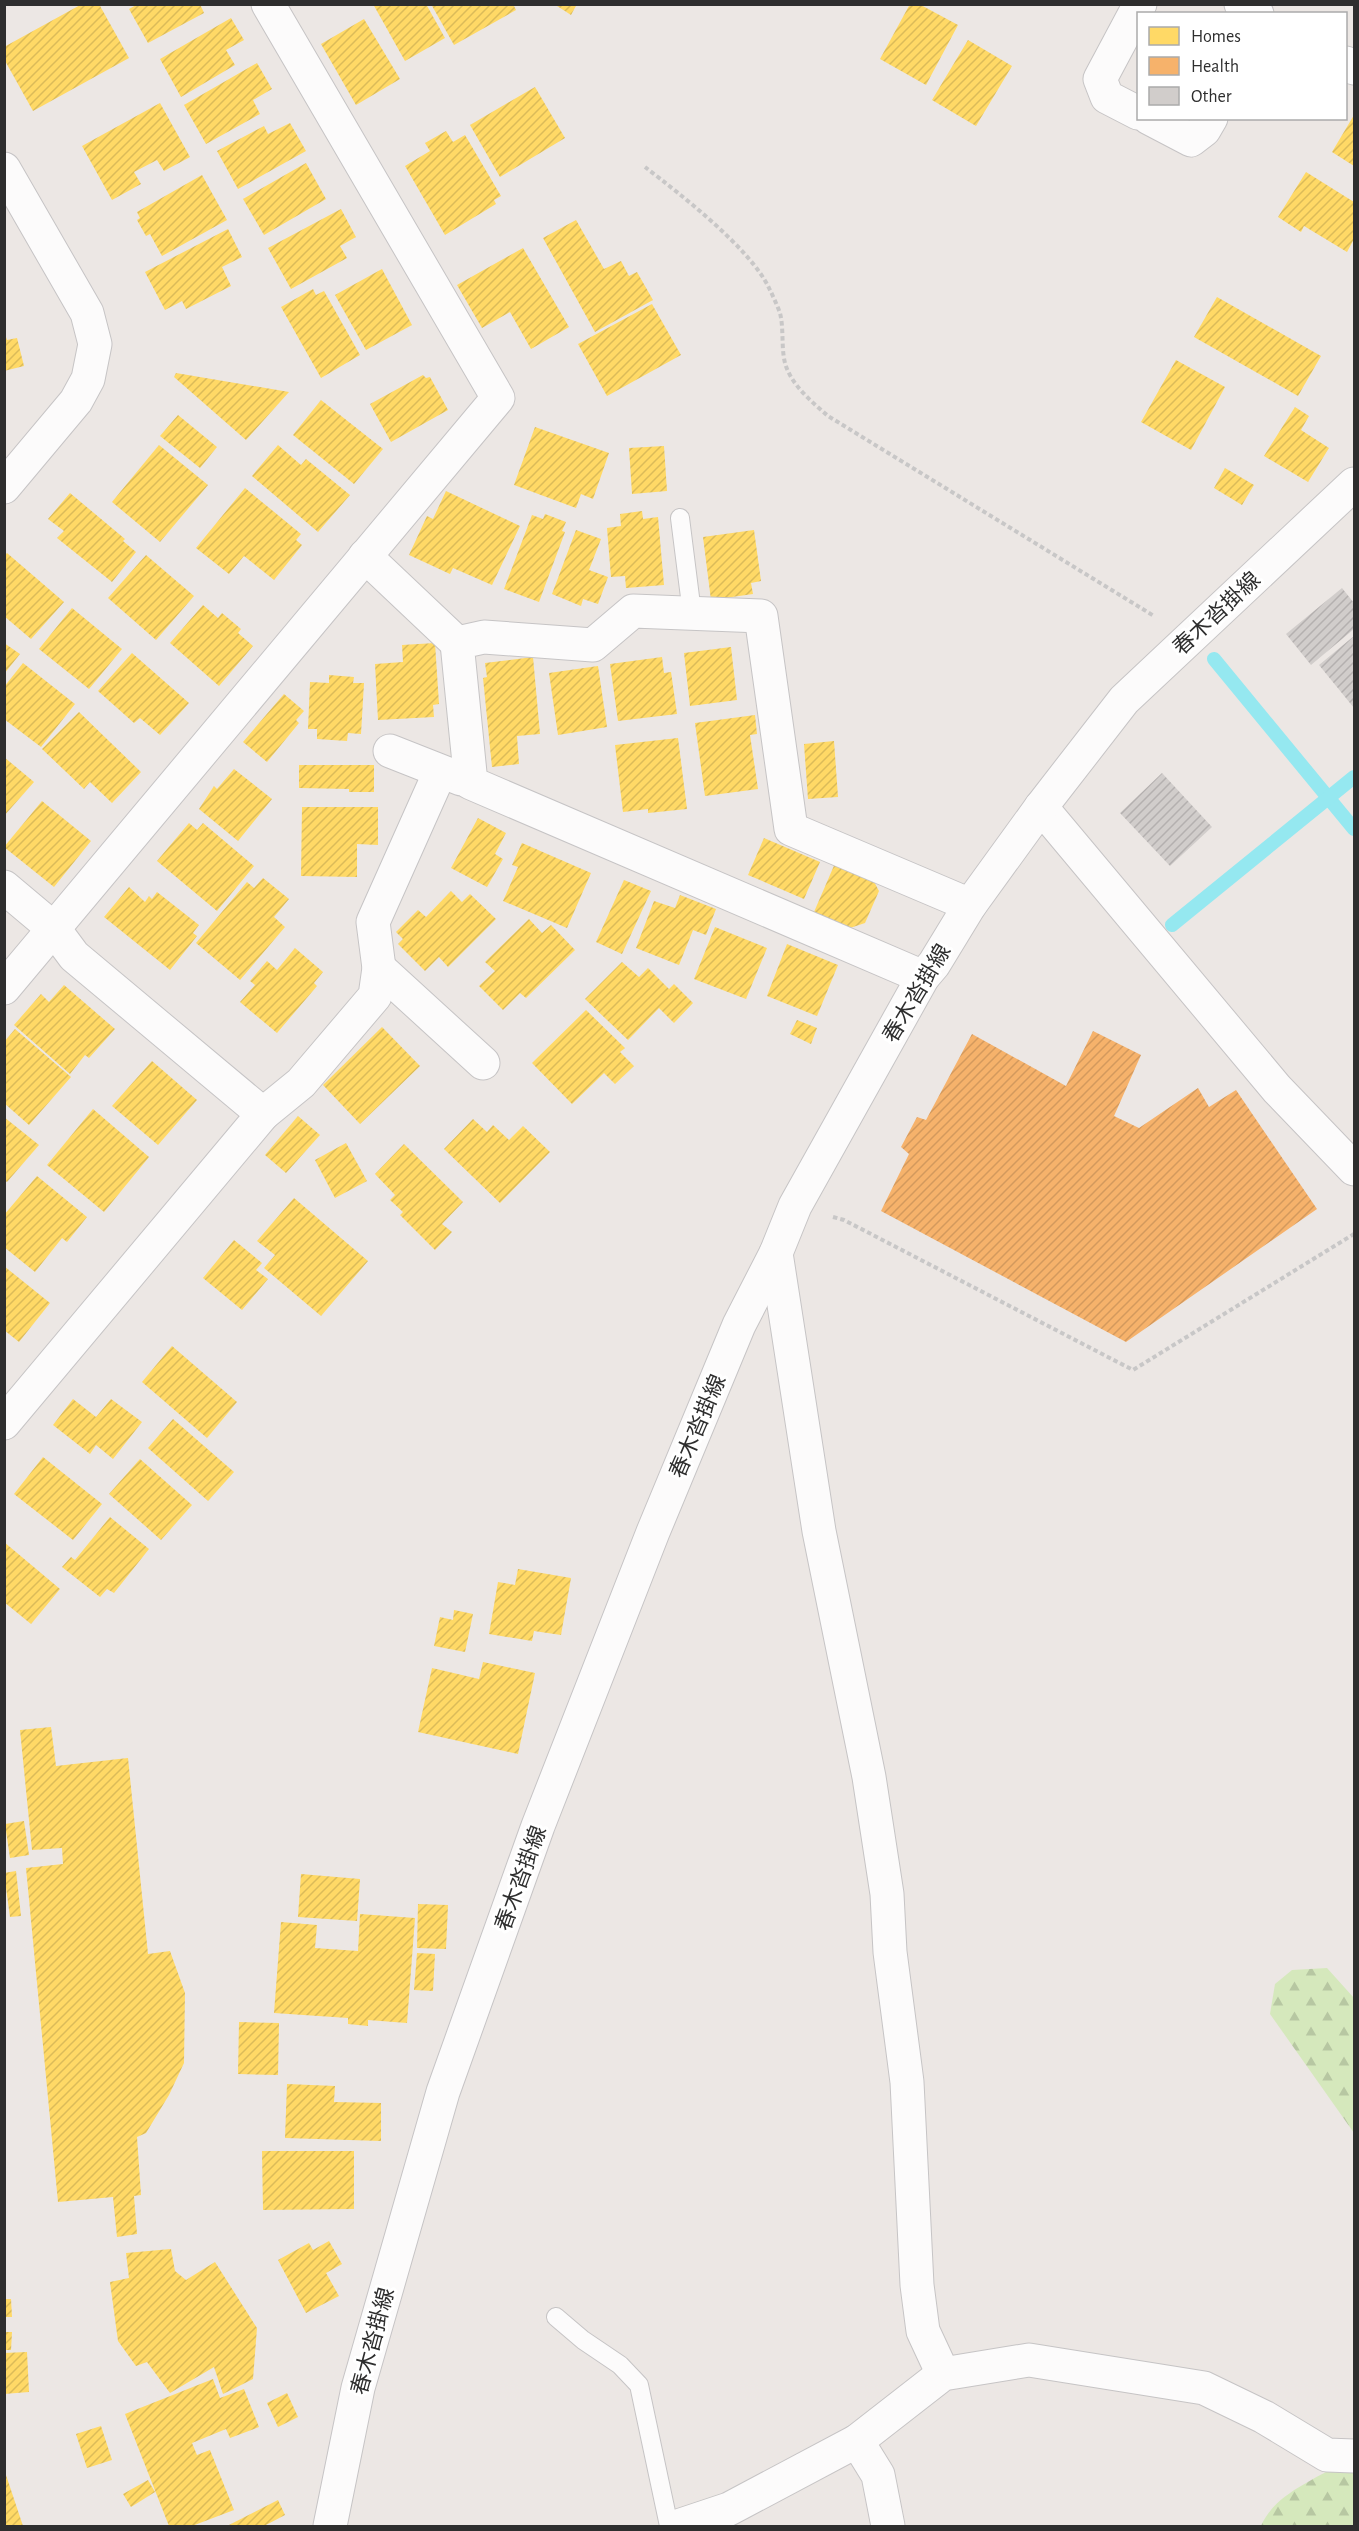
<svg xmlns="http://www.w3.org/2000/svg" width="1359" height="2531" font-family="'Alegreya Sans','Noto Sans JP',sans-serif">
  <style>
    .forest { fill: url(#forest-firs) }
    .homes { fill: url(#homes-hatch) }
    .health { fill: url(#health-hatch) }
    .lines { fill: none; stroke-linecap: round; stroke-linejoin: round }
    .stream { stroke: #95e8f0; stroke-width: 14 }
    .building { fill: url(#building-hatch) }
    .service-casing { stroke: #c6c4c5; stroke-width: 20 }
    .minor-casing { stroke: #c6c4c5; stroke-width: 35 }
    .tertiary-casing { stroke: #c6c4c5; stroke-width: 35 }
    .secondary-casing { stroke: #c6c4c5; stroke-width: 35 }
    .path { stroke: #c8c7c7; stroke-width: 4; stroke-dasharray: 4.5 3; stroke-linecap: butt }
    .service { stroke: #fcfbfb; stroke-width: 18 }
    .minor { stroke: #fcfbfb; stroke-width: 33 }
    .tertiary { stroke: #fcfbfb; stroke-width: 33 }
    .secondary { stroke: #fcfbfb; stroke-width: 33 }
    .labels { text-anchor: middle; stroke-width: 6; stroke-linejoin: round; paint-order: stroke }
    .street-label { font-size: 22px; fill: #2e2e2e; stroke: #fff }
  </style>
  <defs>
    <pattern id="forest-firs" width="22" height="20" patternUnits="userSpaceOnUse" patternTransform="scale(1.5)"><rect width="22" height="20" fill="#d5e8bc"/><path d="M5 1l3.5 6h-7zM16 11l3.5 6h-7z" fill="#b7c7a2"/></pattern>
    <pattern id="homes-hatch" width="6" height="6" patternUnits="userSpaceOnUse" patternTransform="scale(1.5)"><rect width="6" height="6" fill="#ffd966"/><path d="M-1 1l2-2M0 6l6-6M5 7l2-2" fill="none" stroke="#dbbb59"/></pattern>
    <pattern id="health-hatch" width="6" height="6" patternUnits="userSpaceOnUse" patternTransform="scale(1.5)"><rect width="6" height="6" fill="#f6b26b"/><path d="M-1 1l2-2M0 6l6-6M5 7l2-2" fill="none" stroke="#d3995d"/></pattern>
    <pattern id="building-hatch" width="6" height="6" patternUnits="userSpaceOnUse" patternTransform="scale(1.5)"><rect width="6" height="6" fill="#d1cdcb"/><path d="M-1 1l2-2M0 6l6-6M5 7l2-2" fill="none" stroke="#b4b0af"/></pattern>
  </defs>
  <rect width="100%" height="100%" fill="#ece7e4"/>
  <g class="forest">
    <path d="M1327,1968L1354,1998V2133L1270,2014L1275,1984L1292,1970Z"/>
    <path d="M1340,2464L1354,2465V2526H1261C1274,2495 1312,2481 1340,2464Z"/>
  </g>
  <g class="homes">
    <path d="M82,4H99L129,58L33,111L4,59V47Z"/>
    <path d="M138,4H200L204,13L148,43L129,9Z"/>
    <path d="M373,4H426L445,38L405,61Z"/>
    <path d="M431,4H513L516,10L454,45Z"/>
    <path d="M554,4H577L571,15Z"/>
    <path d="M910,4H919L958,25L926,85L880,59Z"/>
    <path d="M231,18L244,40L226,50L235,65L181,97L160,59Z"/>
    <path d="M364,19L400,79L356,105L321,44Z"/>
    <path d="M968,40L1012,66L976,126L932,100Z"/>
    <path d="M257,63L272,89L253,100L260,114L206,144L184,105Z"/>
    <path d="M535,87L565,138L500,177L470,125Z"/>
    <path d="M160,103L190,157L164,171L157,160L134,172L141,184L112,200L82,146Z"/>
    <path d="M1354,115V166L1332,152Z"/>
    <path d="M290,123L306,151L238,189L217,151L264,126L268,134Z"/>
    <path d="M446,131L453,142L465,135L501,196L494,200L496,204L445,235L405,166L430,151L425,143Z"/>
    <path d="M306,163L326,199L264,235L243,199Z"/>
    <path d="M1306,172L1354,202V239L1347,252L1304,226L1301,232L1278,217Z"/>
    <path d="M202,175L227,220L162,256L150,234L146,236L137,220L140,218L137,212Z"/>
    <path d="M341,209L356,237L340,246L347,258L291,289L268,248Z"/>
    <path d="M576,220L604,269L621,261L629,276L637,272L653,300L595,332L543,238Z"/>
    <path d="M228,229L242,257L222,267L231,286L186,309L182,301L165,310L145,272Z"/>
    <path d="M523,248L569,327L531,349L510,312L482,328L457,285Z"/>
    <path d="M382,269L412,325L366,350L335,295Z"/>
    <path d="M313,289L316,295L324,291L360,355L321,378L281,307Z"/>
    <path d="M1217,297L1321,356L1298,396L1194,337Z"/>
    <path d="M652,304L681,355L607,396L578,344Z"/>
    <path d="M5,334L7,340L17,338L24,366L4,371Z"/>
    <path d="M1176,360L1225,387L1191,450L1141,422Z"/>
    <path d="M176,373L289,392L246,440L174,377Z"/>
    <path d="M423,375L426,378L430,377L448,410L391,442L370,404Z"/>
    <path d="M321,400L383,449L354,484L293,435Z"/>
    <path d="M1295,407L1309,416L1301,430L1329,448L1308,482L1264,456Z"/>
    <path d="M178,415L217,447L200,468L160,436Z"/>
    <path d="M535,427L609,453L593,499L581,494L576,508L514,485Z"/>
    <path d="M159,445L208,485L160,542L112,502Z"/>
    <path d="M278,445L301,465L306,459L350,495L318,532L252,476Z"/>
    <path d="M664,446L667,491L632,494L629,448Z"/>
    <path d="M1225,468L1254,485L1242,505L1214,488Z"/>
    <path d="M245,488L301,534L296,540L302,545L274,580L244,556L229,574L196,548Z"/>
    <path d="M446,491L520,526L492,585L453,568L450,574L409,555L427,516L433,519Z"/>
    <path d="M70,493L125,539L123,541L136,552L112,582L57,538L64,531L48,519Z"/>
    <path d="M642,511L643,519L658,517L664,585L626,588L625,576L611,577L607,528L621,526L620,514Z"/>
    <path d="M545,514L566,522L562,531L565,532L539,602L504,589L532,515L543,519Z"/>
    <path d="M576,530L601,539L589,570L608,577L598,604L583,599L581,606L552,594Z"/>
    <path d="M754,530L761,581L751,583L753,594L711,600L703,537Z"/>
    <path d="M7,553L64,602L31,639L4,616V556Z"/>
    <path d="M146,555L194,596L156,640L108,598Z"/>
    <path d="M203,605L218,618L222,613L241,629L238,633L253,646L219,686L170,643Z"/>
    <path d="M72,608L122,649L89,689L39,649Z"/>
    <path d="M4,643L20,654L4,674Z"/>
    <path d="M435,643L439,704L433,705L434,717L378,720L375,664L403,662L402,645Z"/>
    <path d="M731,647L737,700L690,706L684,653Z"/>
    <path d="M132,653L189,703L160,735L140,718L134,723L98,691Z"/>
    <path d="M533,657L540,734L517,736L519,764L492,767L483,678L487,677L485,663Z"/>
    <path d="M662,657L664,673L671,672L677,714L618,721L610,664Z"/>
    <path d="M23,663L75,704L41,747L4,719V687Z"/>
    <path d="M598,666L607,727L558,735L549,673Z"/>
    <path d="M329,675L354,677L353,683H364L361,734L348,733L347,741L317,739V729H308L310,682L329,683Z"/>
    <path d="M284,694L304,711L296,720L299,723L267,762L243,742Z"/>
    <path d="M79,712L141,772L112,803L90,782L84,789L42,749Z"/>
    <path d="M755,715L757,734L750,735L758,789L705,796L695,723Z"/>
    <path d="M678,738L687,809L648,813V809L623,812L615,745Z"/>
    <path d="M834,741L838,797L808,799L804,744Z"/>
    <path d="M4,757L34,782L4,816Z"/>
    <path d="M299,765H374V792H349V789L299,788Z"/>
    <path d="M234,769L272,799L238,841L199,809L214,786L217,789Z"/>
    <path d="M42,801L91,841L54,887L4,847Z"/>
    <path d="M302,807H378V845L357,844V877L301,876Z"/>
    <path d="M478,818L506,833L495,854L503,859L487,887L451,868Z"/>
    <path d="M189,823L197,830L203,823L254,866L217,911L157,861Z"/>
    <path d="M764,838L820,862L804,899L748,875Z"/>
    <path d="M522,843L591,873L567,928L503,901L518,867L512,865Z"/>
    <path d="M836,861L871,876L879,891L865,923L850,928L814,912Z"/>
    <path d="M263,878L289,899L274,917L285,927L240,980L196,943L247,882L254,888Z"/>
    <path d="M624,880L651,891L622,954L596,942Z"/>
    <path d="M129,887L145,902L149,896L152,899L157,892L199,925L193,933L197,936L170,970L104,917Z"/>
    <path d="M451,891L462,902L470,894L496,919L448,967L439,957L425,971L398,944L403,939L396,932L418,910L426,917Z"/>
    <path d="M680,895L716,909L706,935L693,930L679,965L636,948L654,901L675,908Z"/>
    <path d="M529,919L542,933L551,925L575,950L526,998L520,993L503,1010L479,986L495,971L485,962Z"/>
    <path d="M715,927L767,948L746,999L694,979Z"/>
    <path d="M787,944L838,965L817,1016L767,996Z"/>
    <path d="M295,948L323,972L314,983L317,986L277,1033L240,1002L255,985L250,981L267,961L277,970Z"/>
    <path d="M622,962L639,977L648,968L669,989L674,984L693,1003L674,1023L659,1008L628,1040L585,999Z"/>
    <path d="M64,985L115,1029L89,1058L85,1055L70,1074L14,1025L41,994L49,1002Z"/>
    <path d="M586,1010L625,1048L620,1052L634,1066L615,1084L604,1073L572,1104L532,1063Z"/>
    <path d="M797,1020L817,1028L811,1044L790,1034Z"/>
    <path d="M382,1027L420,1066L360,1124L323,1085Z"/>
    <path d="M15,1029L71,1077L29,1125L4,1103V1042Z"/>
    <path d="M152,1061L197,1100L158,1145L112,1106Z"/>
    <path d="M93,1109L149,1157L104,1212L47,1165Z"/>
    <path d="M298,1116L320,1135L286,1173L265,1155Z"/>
    <path d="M4,1117L39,1145L7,1182L4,1180Z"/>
    <path d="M473,1119L487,1132L493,1125L509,1140L523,1126L550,1152L500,1203L444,1149Z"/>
    <path d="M346,1143L367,1181L335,1198L315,1160Z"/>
    <path d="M404,1144L463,1202L442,1224L452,1232L435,1250L400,1215L403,1212L390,1200L395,1195L375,1174Z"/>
    <path d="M37,1176L87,1217L67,1242L62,1238L35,1272L4,1247V1215Z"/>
    <path d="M294,1198L368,1261L321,1316L264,1268L275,1255L257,1241Z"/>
    <path d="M234,1240L262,1263L256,1270L268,1279L242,1310L203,1278Z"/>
    <path d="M4,1266L50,1303L19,1342L4,1330Z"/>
    <path d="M172,1346L237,1402L207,1438L142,1382Z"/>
    <path d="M73,1399L96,1417L111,1399L142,1422L113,1459L96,1445L90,1454L53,1425Z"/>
    <path d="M173,1419L234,1472L208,1501L148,1448Z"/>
    <path d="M43,1457L102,1504L73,1540L14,1494Z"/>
    <path d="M140,1459L192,1505L161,1540L109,1494Z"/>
    <path d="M110,1517L149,1549L114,1593L107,1589L100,1597L62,1567L71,1557L75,1560Z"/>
    <path d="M4,1542L60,1589L31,1624L4,1602Z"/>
    <path d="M518,1569L571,1578L561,1635L534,1631L532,1641L489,1634L498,1582L515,1585Z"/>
    <path d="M454,1610L473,1614L465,1652L434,1646L440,1617L453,1620Z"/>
    <path d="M483,1662L535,1673L518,1754L418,1732L432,1668L479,1679Z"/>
    <path d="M51,1727L56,1766L128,1758L148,1954L170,1951L185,1993L184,2063L169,2095L146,2133L137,2137L141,2195L134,2196L137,2234L117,2237L113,2197L58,2202L26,1868L63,1864L62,1848L32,1850L20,1730Z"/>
    <path d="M24,1821L29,1855L10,1858L5,1824Z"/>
    <path d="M16,1871L21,1916L10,1917L4,1873Z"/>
    <path d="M301,1874L360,1879L357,1921L298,1917Z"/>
    <path d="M418,1904L448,1905L446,1949L417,1948Z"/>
    <path d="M360,1914L415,1918L407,2023L368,2020V2026L348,2024V2018L274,2013L281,1922L317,1925L315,1948L358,1951Z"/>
    <path d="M417,1953L435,1954L433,1991L414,1990Z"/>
    <path d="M239,2022L279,2023L278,2075L238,2074Z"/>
    <path d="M287,2084L335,2086L334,2102L381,2103V2141L285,2138Z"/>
    <path d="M262,2151H354V2209L263,2210Z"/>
    <path d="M329,2241L342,2264L326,2273L339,2296L306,2313L278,2260L309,2243L313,2250Z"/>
    <path d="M171,2249L175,2271L186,2280L215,2262L257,2328L253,2379L223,2394L214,2367L170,2393L147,2362L136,2366L118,2341L110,2282L129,2278L126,2253Z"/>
    <path d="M4,2299H11L12,2317H4Z"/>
    <path d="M4,2332H12L11,2350H4Z"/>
    <path d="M27,2352L29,2392L4,2394V2353Z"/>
    <path d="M213,2379L220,2398L244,2389L259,2427L230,2438L226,2429L192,2443L197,2455L210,2450L234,2510L192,2526H169L125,2414Z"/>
    <path d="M287,2393L298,2417L278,2427L267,2403Z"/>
    <path d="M101,2426L112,2460L87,2468L76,2434Z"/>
    <path d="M4,2472H5L23,2526H4Z"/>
    <path d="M148,2480L155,2492L131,2507L123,2494Z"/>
    <path d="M278,2500L285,2515L264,2526H227Z"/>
  </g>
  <path class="health" d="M1093,1031L1141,1055L1114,1116L1139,1128L1198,1088L1209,1107L1236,1090L1317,1209L1126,1342L881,1211L909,1154L901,1147L917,1117L926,1120L972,1034L1066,1086Z"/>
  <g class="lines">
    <g class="stream">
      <path d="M1214,659L1354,829"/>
      <path d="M1172,925L1354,777"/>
    </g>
  </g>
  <g class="building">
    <path d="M1342,588L1354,603V629L1311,665L1286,634Z"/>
    <path d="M1354,636V708L1319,665Z"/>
    <path d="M1162,773L1212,827L1170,866L1120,813Z"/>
  </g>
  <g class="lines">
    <g class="service-casing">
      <g id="service">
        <path d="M680,518L692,613"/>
        <path d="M556,2317L583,2340L620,2365L639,2385L669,2526"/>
      </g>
    </g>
    <g class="minor-casing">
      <g id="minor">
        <path d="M1241,4L1257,14"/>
        <path d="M1346,63L1354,68"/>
        <path d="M1138,113L1107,97L1100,79L1140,4"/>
        <path d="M1149,118L1191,140L1204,130L1211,118"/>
        <path d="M365,556L457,643"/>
        <path d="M390,751L461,779"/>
        <path d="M1041,807L1277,1089L1354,1169"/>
        <path d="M4,887L54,929L74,956L263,1114L4,1423"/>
        <path d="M379,968L483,1063"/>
        <path d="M923,977L471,783L457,643L484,637L593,645L633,611L761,616L791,829L970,905"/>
        <path d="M4,988L498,398L268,4"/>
        <path d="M263,1114L301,1083L375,996L379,968L373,922L440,772"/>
        <path d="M776,1253L819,1531L869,1777L887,1894L890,1952L907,2082L917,2285L923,2331L943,2374"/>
        <path d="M857,2441L878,2475L888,2526"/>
        <path d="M678,2526L729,2509L857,2441L943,2374L1029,2360L1204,2388L1264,2417L1327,2455L1354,2456"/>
      </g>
    </g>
    <g class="tertiary-casing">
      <path id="tertiary" d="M4,169L87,313L95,344L88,379L76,401L4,487"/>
    </g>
    <g class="secondary-casing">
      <path id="secondary" d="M330,2526L358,2388L443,2092L538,1826L653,1532L739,1325L776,1253L795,1206L923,977L934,964L970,905L1041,807L1124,700L1354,484"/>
    </g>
    <g class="path">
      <path d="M645,167C680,194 750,248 769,288C773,296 777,305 780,313C784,329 781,347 785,363C791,385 812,402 828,416L1154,616"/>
      <path d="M833,1217L844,1220L1133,1370L1354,1234"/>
    </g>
    <use href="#service" class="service"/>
    <use href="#minor" class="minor"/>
    <use href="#tertiary" class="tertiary"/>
    <use href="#secondary" class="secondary"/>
  </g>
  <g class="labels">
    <g class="street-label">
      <text transform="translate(1216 613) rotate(-43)" y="8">春木沓掛線</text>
      <text transform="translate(916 993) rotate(-59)" y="8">春木沓掛線</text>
      <text transform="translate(697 1426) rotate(-67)" y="8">春木沓掛線</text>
      <text transform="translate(520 1878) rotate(-70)" y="8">春木沓掛線</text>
      <text transform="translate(372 2341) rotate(-75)" y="8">春木沓掛線</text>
    </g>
  </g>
  <rect width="1359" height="2531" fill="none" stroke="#2e2e2e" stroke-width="12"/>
  <rect x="1137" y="12" width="210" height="108" fill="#ffffff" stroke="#ababab" stroke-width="1.5"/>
  <rect x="1149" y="27" width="30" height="18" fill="#ffd966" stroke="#ababab" stroke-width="1.5"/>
  <text x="1191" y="42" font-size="18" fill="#2e2e2e">Homes</text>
  <rect x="1149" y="57" width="30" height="18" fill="#f6b26b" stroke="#ababab" stroke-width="1.5"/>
  <text x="1191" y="72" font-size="18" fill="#2e2e2e">Health</text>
  <rect x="1149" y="87" width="30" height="18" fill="#d1cdcb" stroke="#ababab" stroke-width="1.5"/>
  <text x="1191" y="102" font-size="18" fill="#2e2e2e">Other</text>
</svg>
